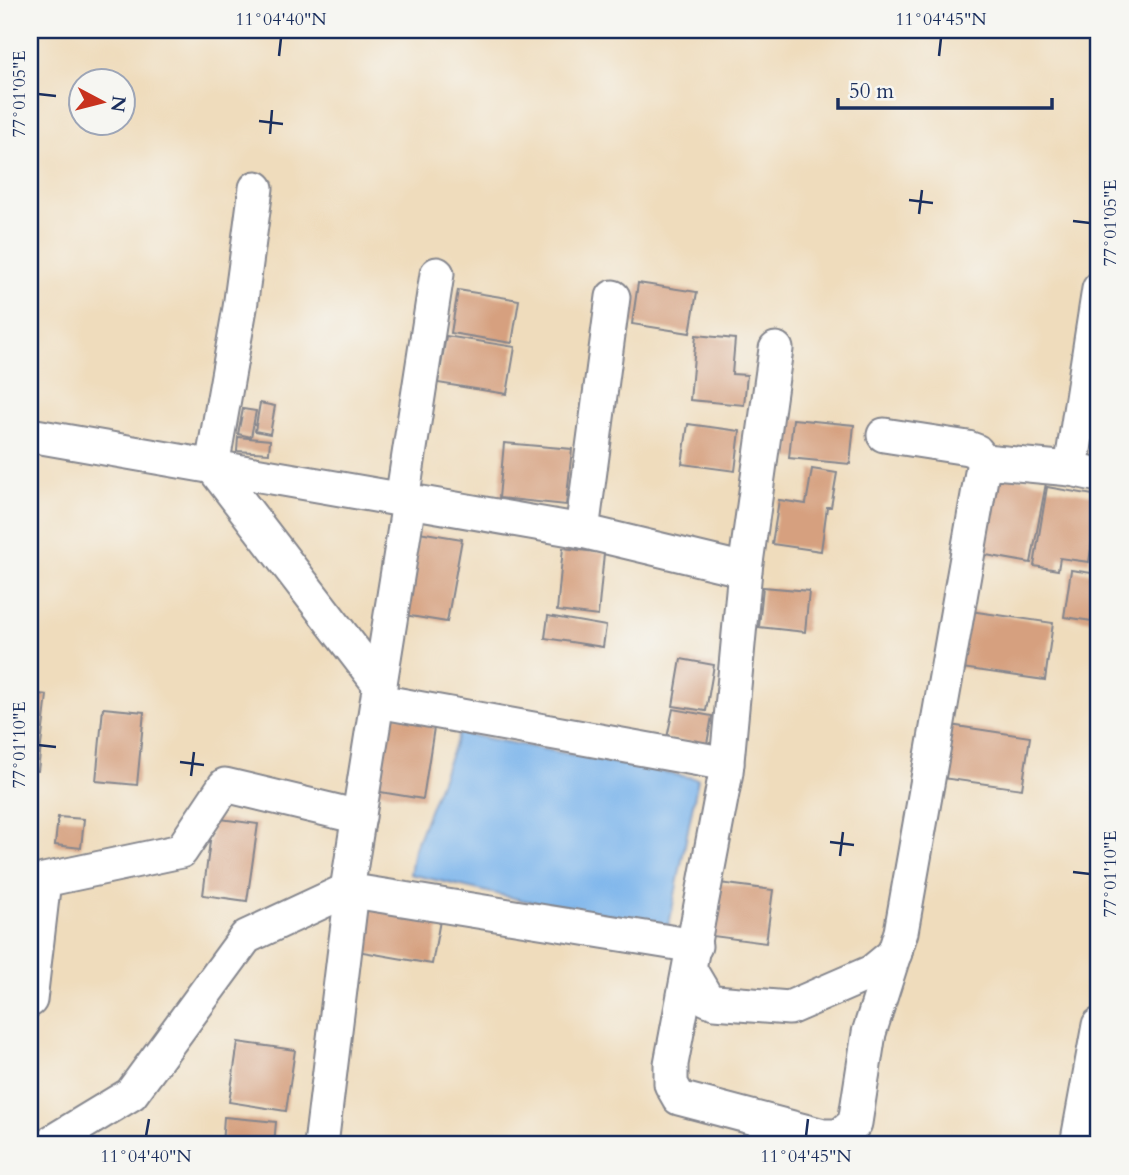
<svg xmlns="http://www.w3.org/2000/svg" width="1129" height="1175" font-family="Cardo,serif">
  <style>
    .water { fill: #7ab4eb; stroke: #4a72a4; stroke-width: 2 }
    .building { fill: #d6a07f }
    .lines { fill: none; stroke-linecap: round; stroke-linejoin: round }
    .street-casing { stroke: #85868d; stroke-width: 37 }
    .street { stroke: #fff; stroke-width: 33 }
    .ticks { fill: none; stroke: #1b2f5e; stroke-width: 2.5 }
    .neatline { fill: none; stroke: #1b2f5e; stroke-width: 2.5 }
    .ticks-label { font-size: 18px; text-anchor: middle; fill: #1b2f5e }
  </style>
  <rect width="100%" height="100%" fill="#f6f6f2"/>
  <filter id="ink" filterUnits="userSpaceOnUse"><feTurbulence type="fractalNoise" baseFrequency=".0143" numOctaves="2"/><feDisplacementMap in="SourceGraphic" scale="14" xChannelSelector="R" yChannelSelector="G"/><feConvolveMatrix kernelMatrix="1 2 1 2 8 2 1 2 1" color-interpolation-filters="sRGB"/></filter>
  <filter id="wash" filterUnits="userSpaceOnUse"><feTurbulence type="fractalNoise" baseFrequency=".00686" numOctaves="4" result="noise"/><feDisplacementMap in="SourceGraphic" scale="28" xChannelSelector="R" yChannelSelector="G"/><feGaussianBlur stdDeviation="1.57" result="paint"/><feColorMatrix in="noise" values="0 0 0 0 0 0 0 0 0 0 0 0 0 0 0 0 0 1.4 0 .05"/><feComposite in="paint" operator="in"/></filter>
  <g filter="url(#wash)">
    <rect width="100%" height="100%" fill="#efdcbc"/>
    <path class="water" d="M459,733L698,779L669,925L522,900L410,874L414,850Z"/>
    <g id="blocks">
      <g class="building">
        <path d="M638,283L697,292L690,333L632,324Z"/>
        <path d="M458,290L519,300L512,343L451,333Z"/>
        <path d="M696,335L735,339L732,374L747,375L744,405L690,400Z"/>
        <path d="M446,336L515,347L507,394L438,383Z"/>
        <path d="M260,403L275,406L270,434L255,431Z"/>
        <path d="M243,409L256,411L251,437L238,434Z"/>
        <path d="M793,419L854,425L850,464L789,458Z"/>
        <path d="M688,424L740,431L735,471L682,464Z"/>
        <path d="M238,437L270,440L269,453L237,451Z"/>
        <path d="M504,443L572,449L566,505L499,498Z"/>
        <path d="M812,469L837,473L831,507H827L821,551L772,544L779,500L806,504Z"/>
        <path d="M995,474L1046,483L1031,563L980,554Z"/>
        <path d="M1047,487L1099,496V524L1095,523L1089,562L1060,558L1058,570L1034,566Z"/>
        <path d="M419,532L462,539L447,622L404,615Z"/>
        <path d="M563,548L604,553L598,616L557,611Z"/>
        <path d="M1071,570L1099,574V622L1064,617Z"/>
        <path d="M763,587L809,591L805,632L759,627Z"/>
        <path d="M963,610L1053,623L1045,680L955,667Z"/>
        <path d="M548,616L606,626L603,647L545,638Z"/>
        <path d="M681,659L714,665L706,711L673,706Z"/>
        <path d="M30,693L47,695L38,771L30,770Z"/>
        <path d="M103,708L144,712L137,785L96,781Z"/>
        <path d="M673,709L712,716L707,744L667,738Z"/>
        <path d="M380,713L435,721L423,799L368,790Z"/>
        <path d="M950,725L1030,737L1022,789L942,778Z"/>
        <path d="M58,817L84,819L81,848L55,845Z"/>
        <path d="M213,818L258,824L247,901L203,895Z"/>
        <path d="M712,882L773,890L766,943L705,935Z"/>
        <path d="M366,902L441,915L432,964L357,951Z"/>
        <path d="M238,1042L295,1050L286,1111L229,1102Z"/>
        <path d="M224,1117L276,1122L274,1145H222Z"/>
      </g>
    </g>
  </g>
  <g filter="url(#ink)">
    <use href="#blocks" fill-opacity="0" stroke="#85868d" stroke-width="2"/>
    <g class="lines">
      <g class="street-casing">
        <g id="street">
          <path d="M256,188L240,308L212,466L380,685"/>
          <path d="M776,349L745,570L726,772L671,1064V1084L679,1098L823,1136H840L855,1123L869,1033L901,932L984,461"/>
          <path d="M30,435L582,531L745,570"/>
          <path d="M884,435L968,448L976,451L984,461L1071,469L1099,475"/>
          <path d="M1071,469L1099,289"/>
          <path d="M402,500L437,274"/>
          <path d="M409,502L347,890L695,946"/>
          <path d="M582,531L613,297"/>
          <path d="M378,701L727,764"/>
          <path d="M690,970L707,999L715,1002L789,1008L872,972L895,953"/>
          <path d="M30,1000L44,880L181,851L225,785L359,817"/>
          <path d="M47,1145L131,1094L246,937L347,890"/>
          <path d="M321,1145L352,891"/>
          <path d="M1077,1145L1099,1025"/>
        </g>
      </g>
      <use href="#street" class="street"/>
    </g>
  </g>
  <path class="ticks" d="M279,56L281,38M939,56L941,38M38,94L56,96M259,121L283,124M270,134L272,110M909,200L933,203M919,214L922,190M1073,221L1090,223M38,745L56,747M180,762L204,765M191,776L194,752M830,842L854,845M840,856L843,832M1073,872L1090,874M146,1136L149,1119M806,1136L808,1119"/>
  <rect width="1129" height="1175" fill="none" stroke="#f6f6f2" stroke-width="77"/>
  <g transform="translate(102 102) rotate(97)"><circle r="33" fill="#f6f6f2" stroke="#9ea6b7" stroke-width="2"/>
  <path d="M0-5L12 26L0 18L-12 26Z" fill="#c8321e"/>
  <text y="-10" font-size="19" font-weight="bold" text-anchor="middle" fill="#1b2f5e">N</text>
  </g>
  <path d="M838 98v10h214v-10" fill="none" stroke="#1b2f5e" stroke-width="3.5"/>
  <text x="849" y="98" font-size="21" fill="#1b2f5e" stroke="#f6f6f2" stroke-width="5" paint-order="stroke">50 m</text>
  <rect x="38" y="38" width="1052" height="1098" class="neatline"/>
  <g class="ticks-label">
    <text x="281" y="25">11°04'40"N</text>
    <text x="941" y="25">11°04'45"N</text>
    <text transform="translate(19 94) rotate(-90)" y="6">77°01'05"E</text>
    <text transform="translate(1110 223) rotate(-90)" y="6">77°01'05"E</text>
    <text transform="translate(19 745) rotate(-90)" y="6">77°01'10"E</text>
    <text transform="translate(1110 874) rotate(-90)" y="6">77°01'10"E</text>
    <text x="146" y="1162">11°04'40"N</text>
    <text x="806" y="1162">11°04'45"N</text>
  </g>
</svg>
